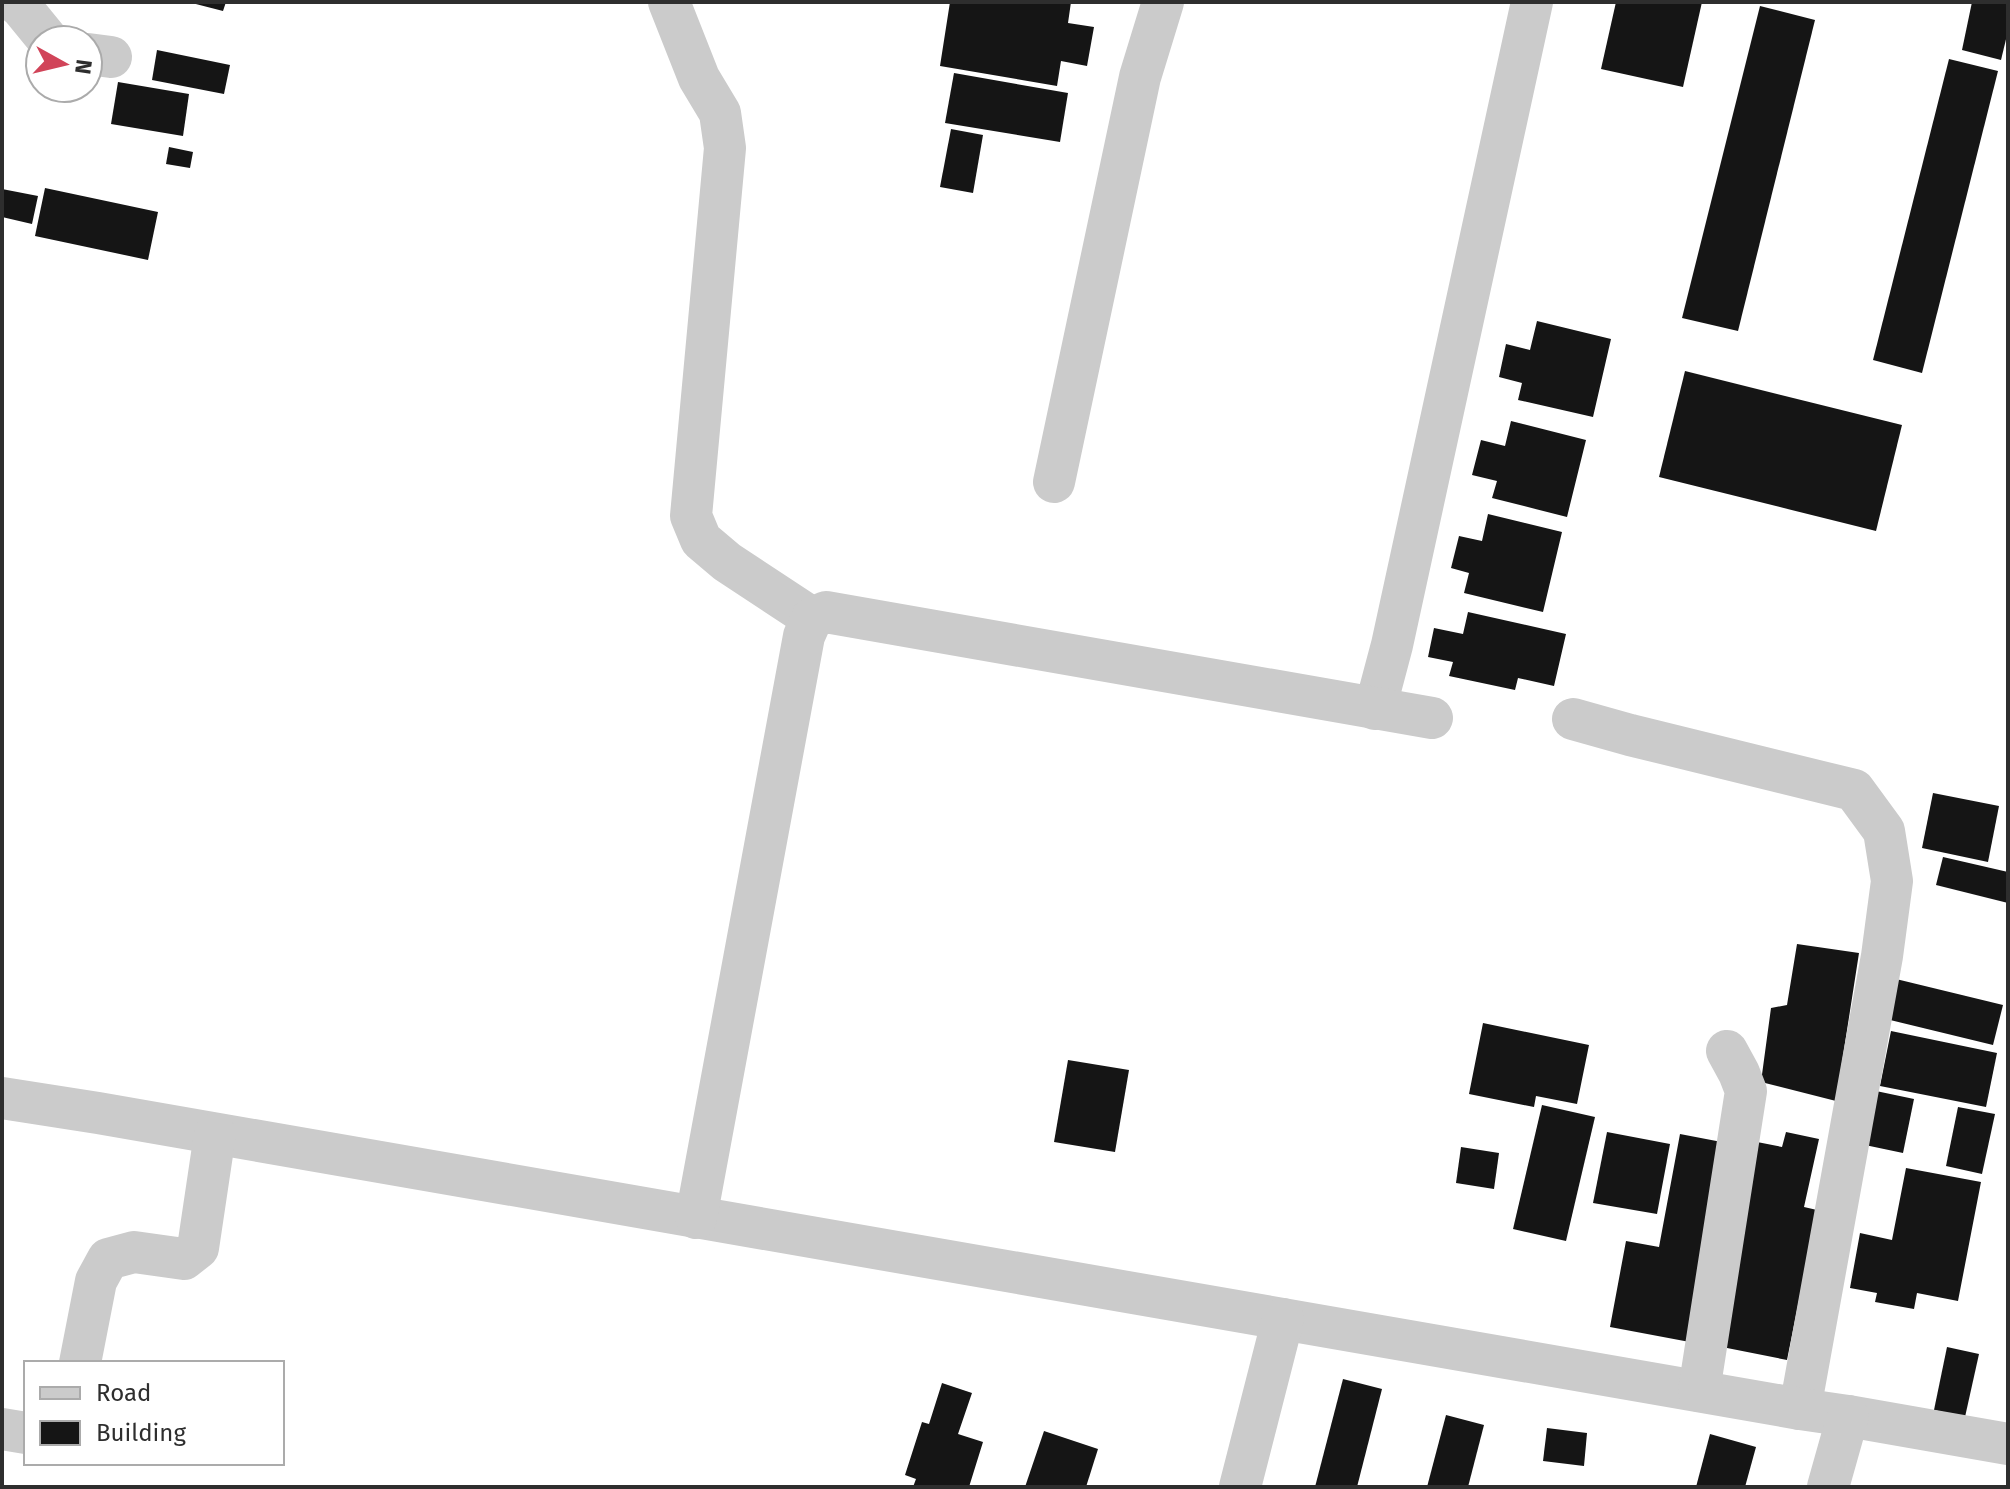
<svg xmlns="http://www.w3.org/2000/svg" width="2010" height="1489" font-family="'Fira Sans',sans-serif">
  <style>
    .building { fill: #151515 }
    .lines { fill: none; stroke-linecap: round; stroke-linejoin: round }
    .minor { stroke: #cbcbcb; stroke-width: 42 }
  </style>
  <rect width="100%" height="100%" fill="#fff"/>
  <g class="building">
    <path d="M188,2H226L223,11Z"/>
    <path d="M950,2H1071L1068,23L1094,27L1087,66L1061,61L1057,86L940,66Z"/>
    <path d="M1616,2H1702L1683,87L1601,69Z"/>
    <path d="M1972,2H2008V31L2001,60L1962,50Z"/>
    <path d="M1760,6L1815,20L1738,331L1682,318Z"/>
    <path d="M157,50L230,65L224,94L152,80Z"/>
    <path d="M1949,59L1998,71L1922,373L1873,360Z"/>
    <path d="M954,73L1068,93L1060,142L945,123Z"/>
    <path d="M118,82L189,94L183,136L111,124Z"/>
    <path d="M951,129L983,135L973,193L940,187Z"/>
    <path d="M169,147L193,152L190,168L166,164Z"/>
    <path d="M45,188L158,212L148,260L35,236Z"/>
    <path d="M2,189L38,196L32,224L2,217Z"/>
    <path d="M1537,321L1611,339L1593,417L1518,400L1522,383L1499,377L1506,344L1530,350Z"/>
    <path d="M1685,371L1902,425L1876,531L1659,477Z"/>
    <path d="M1511,421L1586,440L1567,517L1492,498L1497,481L1472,475L1481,440L1505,446Z"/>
    <path d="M1488,514L1562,532L1543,612L1464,593L1469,573L1451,568L1459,536L1482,541Z"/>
    <path d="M1468,612L1566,634L1554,686L1518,678L1515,690L1449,676L1453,662L1428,657L1434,628L1463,634Z"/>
    <path d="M1933,793L1999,806L1988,862L1922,848Z"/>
    <path d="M1943,857L2008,872V903L1936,885Z"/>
    <path d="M1797,944L1859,953L1836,1101L1761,1082L1771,1008L1787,1005Z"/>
    <path d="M1896,979L2003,1005L1993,1045L1886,1019Z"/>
    <path d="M1483,1023L1589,1045L1577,1104L1536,1096L1534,1107L1469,1094Z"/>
    <path d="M1891,1031L1997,1053L1986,1107L1880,1086Z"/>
    <path d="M1068,1060L1129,1070L1115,1152L1054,1142Z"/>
    <path d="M1876,1091L1914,1099L1903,1153L1865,1145Z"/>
    <path d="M1542,1105L1595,1117L1566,1241L1513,1229Z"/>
    <path d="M1958,1107L1995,1114L1982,1174L1946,1166Z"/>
    <path d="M1607,1132L1670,1144L1657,1214L1593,1203Z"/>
    <path d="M1786,1132L1819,1139L1804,1207L1817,1210L1787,1360L1717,1346L1752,1141L1782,1147Z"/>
    <path d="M1680,1134L1732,1144L1695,1343L1610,1327L1626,1241L1659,1247Z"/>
    <path d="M1461,1147L1499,1153L1494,1189L1456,1183Z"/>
    <path d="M1906,1168L1981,1182L1958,1301L1917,1293L1914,1309L1875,1302L1877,1293L1850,1288L1860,1233L1892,1240Z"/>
    <path d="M1947,1347L1979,1354L1965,1417L1934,1410Z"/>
    <path d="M1343,1379L1382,1389L1357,1487H1315Z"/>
    <path d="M942,1383L972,1393L958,1434L983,1442L969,1487H913L916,1479L905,1475L922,1422L929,1424Z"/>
    <path d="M1446,1415L1484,1425L1468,1487H1427Z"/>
    <path d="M1547,1428L1587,1433L1584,1466L1543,1461Z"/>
    <path d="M1044,1431L1098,1449L1086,1487H1025Z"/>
    <path d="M1710,1434L1756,1447L1745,1487H1696Z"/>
  </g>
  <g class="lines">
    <g class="minor">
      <path d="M15,2L21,7L48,40"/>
      <path d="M669,2L699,78L720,113L725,148L691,516L701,540L727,562L812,618"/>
      <path d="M88,54L111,57"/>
      <path d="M1054,482L1140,77L1163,2"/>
      <path d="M1375,709L1392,645L1532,2"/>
      <path d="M1573,719L1630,735L1854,790L1884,831L1892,881L1882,956L1800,1409"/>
      <path d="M2,1098L98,1113L1800,1409L1848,1416L2008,1444"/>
      <path d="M696,1218L804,636L812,618L826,612L1432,718"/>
      <path d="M80,1363L96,1281L108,1259L134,1252L184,1259L198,1248L215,1134"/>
      <path d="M1699,1391L1746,1091L1739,1073L1727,1051"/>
      <path d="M2,1429L26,1433"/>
      <path d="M1240,1487L1283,1319"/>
      <path d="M1828,1487L1848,1416"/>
    </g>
  </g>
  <rect width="2010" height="1489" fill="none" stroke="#2e2e2e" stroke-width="8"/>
  <rect x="24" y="1361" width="260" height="104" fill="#ffffff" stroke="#ababab" stroke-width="2"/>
  <rect x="40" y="1387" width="40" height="12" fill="#cbcbcb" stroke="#ababab" stroke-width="2"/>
  <text x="96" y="1401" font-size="24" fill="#2e2e2e">Road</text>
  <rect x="40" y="1421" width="40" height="24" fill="#151515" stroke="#ababab" stroke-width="2"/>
  <text x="96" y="1441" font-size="24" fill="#2e2e2e">Building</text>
  <g transform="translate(64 64) rotate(98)"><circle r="38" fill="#ffffff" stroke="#ababab" stroke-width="2"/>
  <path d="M0-6L14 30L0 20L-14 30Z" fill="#d14459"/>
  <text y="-12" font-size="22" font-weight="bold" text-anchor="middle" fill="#2e2e2e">N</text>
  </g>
</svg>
